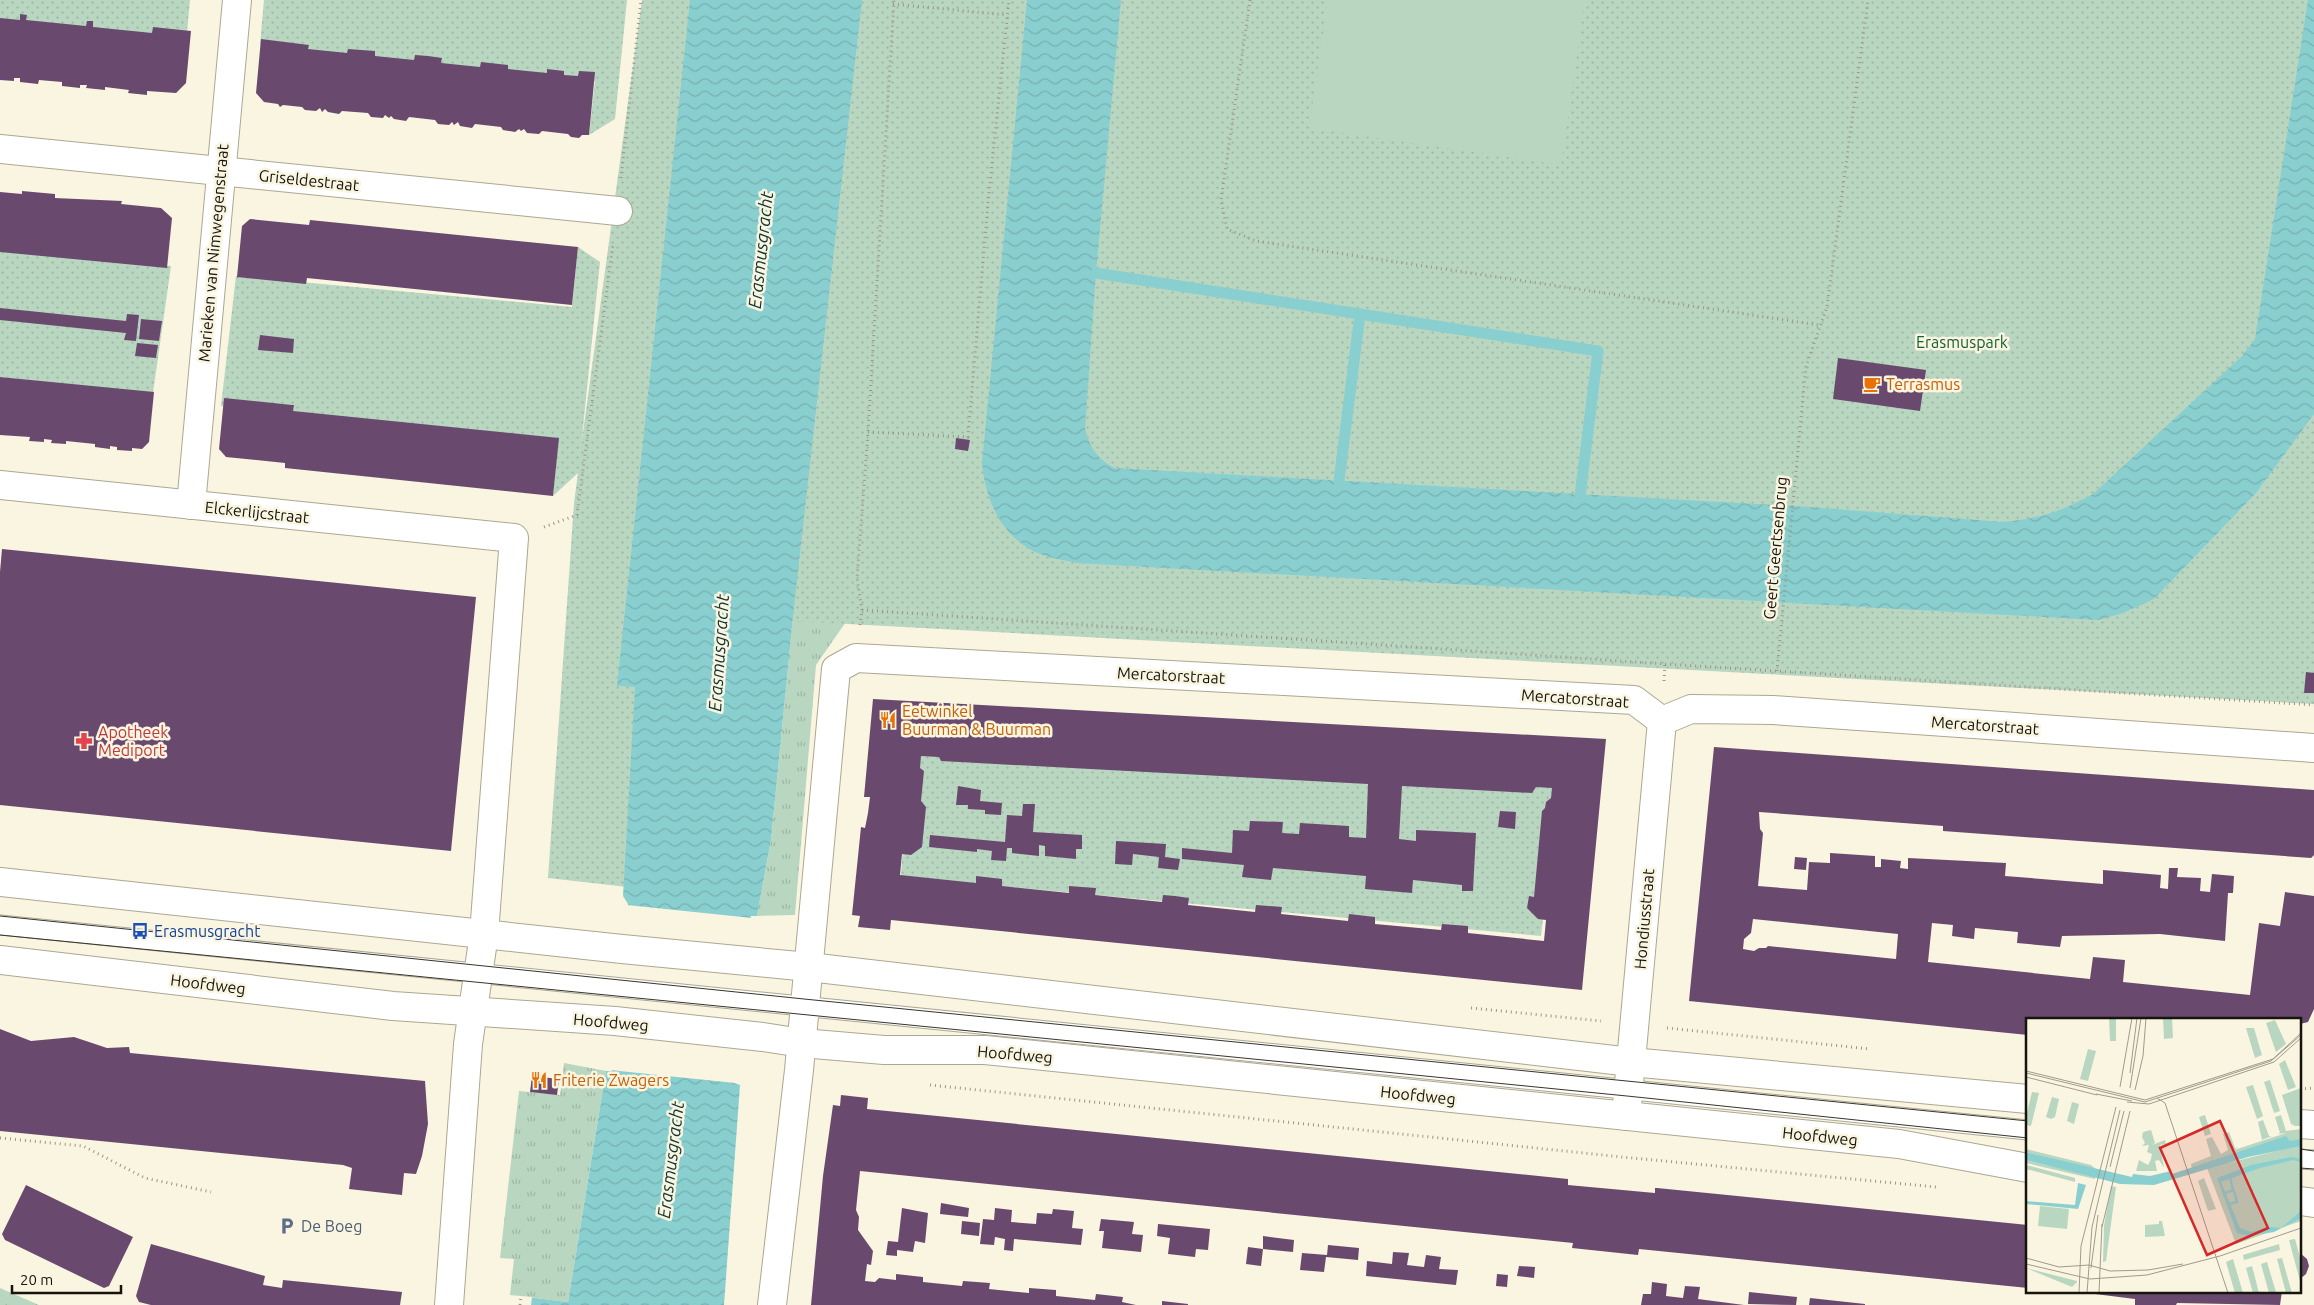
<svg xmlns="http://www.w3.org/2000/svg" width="2314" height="1305" font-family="Ubuntu,sans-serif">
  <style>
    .grass { fill: url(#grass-tufts) }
    .park { fill: url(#park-dots) }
    .pitch { fill: #b9d6c1 }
    .water { fill: url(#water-waves) }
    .pier { fill: #faf5e0 }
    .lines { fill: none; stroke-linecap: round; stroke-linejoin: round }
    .stream { stroke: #8acfd0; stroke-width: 11 }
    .building { fill: #694a6e; fill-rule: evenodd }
    .lane-casing { stroke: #aca793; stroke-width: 21 }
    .street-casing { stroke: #aca793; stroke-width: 30 }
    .secondary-casing { stroke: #aca793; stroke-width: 30 }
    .path { stroke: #9a9787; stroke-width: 3; stroke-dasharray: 1 4; stroke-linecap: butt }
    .lane { stroke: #fff; stroke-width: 19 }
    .street { stroke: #fff; stroke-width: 28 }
    .secondary { stroke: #fff; stroke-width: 28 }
    .tram { stroke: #36342b; stroke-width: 1 }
    .labels { text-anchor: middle; stroke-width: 5; stroke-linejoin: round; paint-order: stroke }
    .street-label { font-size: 16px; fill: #16140d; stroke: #faf5e0 }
    .park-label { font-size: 16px; fill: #156238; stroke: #faf5e0 }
    .food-label { font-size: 16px; fill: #c56008; stroke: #faf5e0; text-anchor: start }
    .health-label { font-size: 16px; fill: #be3a42; stroke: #faf5e0; text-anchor: start }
    .transit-label { font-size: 16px; fill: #164399; stroke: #faf5e0; text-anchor: start }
    .service-label { font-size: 16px; fill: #4e5e75; stroke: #faf5e0; text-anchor: start }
    .water-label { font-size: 18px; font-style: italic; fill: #113434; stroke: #faf5e0 }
    .inset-river { fill: none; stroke: #8acfd0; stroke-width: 2.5 }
    .inset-road { fill: none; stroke: #9f9b8c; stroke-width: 1 }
    .view { fill: #d62828; fill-opacity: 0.15; stroke: #d62828; stroke-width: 2.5 }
    .inset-edge { fill: none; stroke: #16140d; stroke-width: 2.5 }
  </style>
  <defs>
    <pattern id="grass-tufts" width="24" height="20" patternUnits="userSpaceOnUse" patternTransform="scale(1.25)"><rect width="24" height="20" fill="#b9d6c1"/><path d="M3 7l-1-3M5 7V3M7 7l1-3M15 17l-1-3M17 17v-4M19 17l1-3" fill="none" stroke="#9eb7a5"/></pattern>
    <pattern id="park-dots" width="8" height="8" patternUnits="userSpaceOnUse" patternTransform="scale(1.25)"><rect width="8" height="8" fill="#b9d6c1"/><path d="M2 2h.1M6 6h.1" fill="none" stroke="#9eb7a5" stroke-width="1.8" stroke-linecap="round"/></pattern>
    <pattern id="water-waves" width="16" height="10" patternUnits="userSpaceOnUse" patternTransform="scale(1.25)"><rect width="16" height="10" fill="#8acfd0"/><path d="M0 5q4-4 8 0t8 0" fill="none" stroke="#76b1b1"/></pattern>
  </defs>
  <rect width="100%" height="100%" fill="#faf5e0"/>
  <g class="grass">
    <path d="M794,607L850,616L816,665L795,915L757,916L771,840Z"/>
    <path d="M564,1063L606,1071L568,1302L510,1295L514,1259L500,1258L519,1091L560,1095Z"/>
    <path d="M0,1288L39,1305H0Z"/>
  </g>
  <g class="park">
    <path d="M0,0H190L186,43L0,21Z"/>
    <path d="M264,0H627L615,119L589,135L595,81L260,45Z"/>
    <path d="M642,0H728L645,889L548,878L574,503L578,473L553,496L558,442L221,406L236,276L572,307L578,247L600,262L581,447Z"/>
    <path d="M821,0H2314V704L738,618Z"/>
    <path d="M0,247L171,266L153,393L0,377Z"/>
    <path d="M909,749L1558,786L1541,936L901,877Z"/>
  </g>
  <path class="pitch" d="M1328,0H1585L1561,165L1309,128Z"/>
  <g class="water">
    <path d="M690,0H862L794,607L771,840L757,916H751L734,1083L740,1085L724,1305H509L510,1295L568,1302L606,1071H612L628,904L623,896L635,687L617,686Z"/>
    <path d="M1027,0H1121L1096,273L1085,428C1090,448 1096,457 1114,468L1809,507L2004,522C2041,518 2060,512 2093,494L2242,356L2255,339L2308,0H2314V414L2256,493L2154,599L2123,613L2098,620L1077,563C1065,560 1054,559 1043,555C1004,542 985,501 982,463Z"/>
  </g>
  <g class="pier">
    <path d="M627,905L752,918L735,1083L610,1070Z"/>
    <path d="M510,1293V1295L532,1297L531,1305H506L508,1294Z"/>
  </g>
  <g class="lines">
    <g class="stream">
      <path d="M1096,273L1360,314L1339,481"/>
      <path d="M1360,314L1598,351L1580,496"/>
    </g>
  </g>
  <g class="building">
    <path d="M20,14L27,15L26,20L86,26L87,21H93V27L152,33L153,27L191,31L186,83L176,93L147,91V95L128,93L129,90L105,87V90L86,88L87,85H80V88L62,86V82L39,80L38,84L20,82V78H14V81L0,80V18L20,20Z"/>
    <path d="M261,39L309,45L308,49L347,53L348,49L375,51V56L414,60L415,55L428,56L442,58L441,63L480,67L481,62L508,65V69L527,71L547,73V69L564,71V75L578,76L579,71L595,72L589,135H582L579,138L571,137L568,134L542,131L539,134L527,133L524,129L521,131L519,129L515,132L503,130L501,127L475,124L472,128L460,126L458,122L454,125L452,122L449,125L438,124L435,120L409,117L406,121L394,119L391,116L389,118L385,115L383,118L371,117L368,113L342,111L339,114L328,112L325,109L322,112L320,108L316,111L305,110L302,107L283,105L280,107L278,104L264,102L256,93Z"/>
    <path d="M22,191L55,194V198L122,201L121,204L161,208L172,218L167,268L0,252V192L22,194Z"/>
    <path d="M250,219L309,225L310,220L578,247L572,305L307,278L306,284L237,277L242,226Z"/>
    <path d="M0,308L126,321L127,314L139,315L136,341L124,340L126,333L0,320Z"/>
    <path d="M141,319L162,321L159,341L139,339Z"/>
    <path d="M260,335L294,339L293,353L258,350Z"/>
    <path d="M137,343L158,345L156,358L135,356Z"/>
    <path d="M1838,358L1926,370L1920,411L1833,399Z"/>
    <path d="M0,377L154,392L149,442L142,449L132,448V451L117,450V447L110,446V449L95,447V444L66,441V444L51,443L52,440L44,439V442L29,441L30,437L0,435Z"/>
    <path d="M224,398L292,405H294L293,411L559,438L553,496L285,468V463L226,457L219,449Z"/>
    <path d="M956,438L970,440L968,451L955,449Z"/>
    <path d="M2,549L476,597L451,851L0,805V572Z"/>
    <path d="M2306,672L2314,673V693H2304Z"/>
    <path d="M873,699L1606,739L1582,990L891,920L890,930L858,927L860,916L852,915L861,827L865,828L868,813L870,797H864ZM921,756L939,757L941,761L1368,784L1366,838L1349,837V826L1300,823L1299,834L1282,833L1283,822L1250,821L1249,831L1233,830L1232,853L1182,848V859L1244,865L1242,877L1271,880L1273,868L1366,876L1365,889L1412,893L1413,880L1462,885V891H1473L1476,833L1416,830V841L1399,839L1402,786L1532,793L1536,787L1552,788L1551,798L1546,802L1545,808L1542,811L1534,897L1529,896L1527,908L1538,919L1546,920L1544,941L1468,933V926L1442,924L1441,930L1375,924V917L1349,914L1348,921L1281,914L1282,907L1256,905L1255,912L1188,905L1189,898L1175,896L1163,895L1162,902L1095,895L1096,888L1082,887L1069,886V893L1002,886V879L976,876V883L900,875L902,854L911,855L922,847L926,807L921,801L924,771L920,768Z"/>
    <path d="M1714,747L2314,790V855L2311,858L1943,831V826L1759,812L1760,829L1763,833L1758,886L1807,890L1809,862L1830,863V853L1875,856V867H1881V859L1901,861L1900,868L1908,869V858L2006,863L2005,876L2103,884V870L2161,875L2160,888L2168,889L2169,868H2178L2177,877L2201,878L2200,891L2210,892L2212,874L2234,876L2233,893H2228L2225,941L2160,934L2062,936L2060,947L2017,943L2018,932L1975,928L1974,939L1952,936L1953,925L1932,923L1928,962L2090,979L2093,957L2125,960L2123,982L2250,995L2259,923L2280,926L2285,892L2314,896V1009L2308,1022L2300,1024V1019H2028V1035L1689,1001ZM1753,919L1898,934L1896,959L1768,946L1766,948H1759L1754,951L1743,949L1744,939L1751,933Z"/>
    <path d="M958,786L981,790L980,801L1002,803L1001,815L985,814V810L968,809V805H956Z"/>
    <path d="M1023,804H1035L1033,832L1082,835V849H1076V859L1045,856V846L1039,845V856L1012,853V848H1007L1006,861L991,860L992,851L977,849V852L929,847L930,835L1005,842L1007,815L1022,816Z"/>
    <path d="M1500,811L1516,812L1515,829L1498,827Z"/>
    <path d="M1116,841L1166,844L1165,857L1180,859L1178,870L1158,868L1159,857L1133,854L1132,865L1115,864Z"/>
    <path d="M1795,857L1807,858L1806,870L1794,869Z"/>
    <path d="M0,1029L31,1041L74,1037L107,1048L129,1047L130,1053L425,1081L428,1124L422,1156L416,1174L404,1173L402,1195L349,1189L352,1168L343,1165L0,1131Z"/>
    <path d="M532,1076L559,1079L557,1095L530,1092Z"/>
    <path d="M841,1095L868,1098L867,1109L1568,1179V1185L1655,1193V1188H1657L2028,1225V1288L1639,1249L1638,1255L1572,1248L1573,1243L860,1171L856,1210L859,1217L858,1230L873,1251L871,1265L867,1264L865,1281L875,1282L879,1278L896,1280V1274L923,1277V1282L962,1286L963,1281L990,1283L989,1289L1029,1293V1288L1056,1290V1296L1076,1298L1095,1300L1096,1294L1123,1297L1122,1302L1136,1305H811L823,1176L833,1105L840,1106Z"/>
    <path d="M26,1185L133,1237L109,1286L104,1288L5,1240L2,1234Z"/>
    <path d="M941,1203L969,1208L968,1217L940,1214Z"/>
    <path d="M902,1208L928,1213L925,1243L915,1241L913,1252L897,1250V1256L886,1255L888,1241L898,1242Z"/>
    <path d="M995,1208L1012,1210L1011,1222L1036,1224L1037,1213L1052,1214L1053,1209L1074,1211L1072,1228L1083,1229L1081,1245L1014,1239L1013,1251L1004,1250L1005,1239L995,1237L994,1245L980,1244L983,1219L994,1220Z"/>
    <path d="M1101,1219L1134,1222L1132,1234L1143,1235L1141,1252L1102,1248L1104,1231H1099Z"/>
    <path d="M962,1221L980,1223L979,1236L961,1234Z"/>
    <path d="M1158,1224L1210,1229L1208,1250L1196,1249L1195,1257L1168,1254L1170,1238L1157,1236Z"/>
    <path d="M1263,1236L1294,1240L1293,1252L1263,1249Z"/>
    <path d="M151,1244L265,1276L263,1285L282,1288L283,1280L402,1292L400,1305H151L139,1302L136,1296Z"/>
    <path d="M1328,1245L1359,1248L1358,1260L1326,1257L1324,1272L1300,1270L1302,1253L1327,1255Z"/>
    <path d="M1248,1247L1263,1249L1261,1266L1246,1264Z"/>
    <path d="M1393,1252L1409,1253L1407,1265L1424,1267L1426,1255L1441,1257L1439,1269L1458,1270L1456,1285L1366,1276L1367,1261L1392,1264Z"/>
    <path d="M2300,1253L2307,1259L2309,1266L2306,1274L2300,1279Z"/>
    <path d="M1519,1266L1535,1267L1534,1278L1517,1276Z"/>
    <path d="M1497,1274L1508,1275L1507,1287L1496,1286Z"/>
    <path d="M1652,1282L1667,1284L1666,1296L1683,1298L1685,1286L1700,1287L1698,1299L1744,1305H1641L1643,1294H1651Z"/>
    <path d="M2071,1291H2282L2280,1305L2177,1303L2176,1305H2135V1299Z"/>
    <path d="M1749,1292L1797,1297L1796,1305L1748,1304Z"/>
    <path d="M1810,1298L1865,1304V1305H1809Z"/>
    <path d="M1162,1301L1188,1304V1305H1162Z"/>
  </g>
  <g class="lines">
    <g class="lane-casing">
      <g id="lane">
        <path d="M0,925L2028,1130"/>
        <path d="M2300,1159L2314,1160"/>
      </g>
    </g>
    <g class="street-casing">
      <g id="street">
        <path d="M0,149L618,211"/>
        <path d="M0,485L514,538L484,934L468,1044L449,1305"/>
        <path d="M191,505L237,0"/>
        <path d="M1662,721L1691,709L1773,710L2314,748"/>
        <path d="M1626,1116L1662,721"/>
        <path d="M772,1305L799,1070L836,669L856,658L1634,700L1662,721"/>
      </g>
    </g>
    <g class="secondary-casing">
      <g id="secondary">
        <path d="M0,882L622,949L809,967L1631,1062L2028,1099"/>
        <path d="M0,960L393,1006L615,1021L763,1037L802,1043L884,1050H985L1899,1144L2028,1168"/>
        <path d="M2300,1124L2314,1125"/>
        <path d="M2300,1201L2314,1203"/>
      </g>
    </g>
    <g class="path">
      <path d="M1250,0L1221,200L1227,229L1256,241L1819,325"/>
      <path d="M893,4L1007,15"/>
      <path d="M621,178L641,0"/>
      <path d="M868,432L968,437L988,203L1009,0"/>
      <path d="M544,527L577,515L613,244"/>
      <path d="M862,610L1665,664L2314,705"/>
      <path d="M860,625L862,610L857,578L868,432L894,0"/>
      <path d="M1777,671L1806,366L1827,307L1868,0"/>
      <path d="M1664,681L1665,664"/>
      <path d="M1471,1008L1601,1021"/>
      <path d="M1667,1028L1870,1049"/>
      <path d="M930,1085L1622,1157L1936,1187"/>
      <path d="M2300,1089L2314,1088"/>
      <path d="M0,1138L83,1146L145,1178L211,1192"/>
      <path d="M520,1305L521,1296"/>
    </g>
    <use href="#lane" class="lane"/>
    <use href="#street" class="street"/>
    <use href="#secondary" class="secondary"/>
    <g class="tram">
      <path d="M0,916L804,999L2028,1121"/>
      <path d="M0,935L1627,1096L2028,1138"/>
      <path d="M2300,1149L2314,1151"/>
      <path d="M2300,1168L2314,1169"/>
    </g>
  </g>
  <defs>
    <g id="cafe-bare" transform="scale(1.35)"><path d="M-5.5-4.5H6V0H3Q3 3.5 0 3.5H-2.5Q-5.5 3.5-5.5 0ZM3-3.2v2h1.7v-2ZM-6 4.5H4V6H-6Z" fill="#e8710a" stroke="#faf5e0" stroke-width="2.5" paint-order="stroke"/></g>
    <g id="restaurant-bare" transform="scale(1.35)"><path d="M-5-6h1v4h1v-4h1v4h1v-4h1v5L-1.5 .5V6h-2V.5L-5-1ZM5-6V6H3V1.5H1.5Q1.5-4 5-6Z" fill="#e8710a" stroke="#faf5e0" stroke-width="2.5" paint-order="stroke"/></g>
    <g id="pharmacy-bare" transform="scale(1.35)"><path d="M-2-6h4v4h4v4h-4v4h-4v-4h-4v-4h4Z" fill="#e0444e" stroke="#faf5e0" stroke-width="2.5" paint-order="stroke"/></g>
    <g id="bus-bare" transform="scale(1.35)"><path d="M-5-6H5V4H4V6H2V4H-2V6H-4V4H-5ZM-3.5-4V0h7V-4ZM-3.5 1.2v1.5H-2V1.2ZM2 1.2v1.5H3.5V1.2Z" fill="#1a4fb4" stroke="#faf5e0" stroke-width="2.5" paint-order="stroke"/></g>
    <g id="parking-bare" transform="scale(1.35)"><path d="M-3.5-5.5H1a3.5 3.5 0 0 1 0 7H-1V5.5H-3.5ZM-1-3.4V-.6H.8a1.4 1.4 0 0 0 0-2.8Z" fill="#5c6f8a" stroke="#faf5e0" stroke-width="2.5" paint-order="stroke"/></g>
  </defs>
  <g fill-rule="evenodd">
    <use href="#cafe-bare" x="1872" y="384"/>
    <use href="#restaurant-bare" x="888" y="720"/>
    <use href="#pharmacy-bare" x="84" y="741"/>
    <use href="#bus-bare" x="140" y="931"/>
    <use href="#restaurant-bare" x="539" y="1080"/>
    <use href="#parking-bare" x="287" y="1226"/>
  </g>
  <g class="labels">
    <g class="street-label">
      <text transform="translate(309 180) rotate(6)" y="6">Griseldestraat</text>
      <text transform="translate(213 253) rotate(-85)" y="6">Marieken van Nimwegenstraat</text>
      <text transform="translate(257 512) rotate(6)" y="6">Elckerlijcstraat</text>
      <text transform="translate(1775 548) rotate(-85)" y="6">Geert Geertsenbrug</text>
      <text transform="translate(1171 675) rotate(3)" y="6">Mercatorstraat</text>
      <text transform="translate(1575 698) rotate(4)" y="6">Mercatorstraat</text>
      <text transform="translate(1985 725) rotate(4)" y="6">Mercatorstraat</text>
      <text transform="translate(1644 919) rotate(-85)" y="6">Hondiusstraat</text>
      <text transform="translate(208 984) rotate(7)" y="6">Hoofdweg</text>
      <text transform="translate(611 1022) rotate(5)" y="6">Hoofdweg</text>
      <text transform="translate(1015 1054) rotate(5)" y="6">Hoofdweg</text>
      <text transform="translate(1418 1095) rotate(6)" y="6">Hoofdweg</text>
      <text transform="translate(1820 1136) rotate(6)" y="6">Hoofdweg</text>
    </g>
    <g class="park-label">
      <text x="1962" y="348">Erasmuspark</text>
    </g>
    <g class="food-label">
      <text x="1886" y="390">Terrasmus</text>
      <text x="902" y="717">Eetwinkel<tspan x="902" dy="18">Buurman &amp; Buurman</tspan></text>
      <text x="553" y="1086">Friterie Zwagers</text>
    </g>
    <g class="health-label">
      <text x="98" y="738">Apotheek<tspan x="98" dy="18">Mediport</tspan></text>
    </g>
    <g class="transit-label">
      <text x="154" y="937">Erasmusgracht</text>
    </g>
    <g class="service-label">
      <text x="301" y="1232">De Boeg</text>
    </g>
    <g class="water-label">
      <text transform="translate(761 250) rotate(-84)" y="6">Erasmusgracht</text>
      <text transform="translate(719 653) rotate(-86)" y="6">Erasmusgracht</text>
      <text transform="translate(671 1160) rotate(-83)" y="6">Erasmusgracht</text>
    </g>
  </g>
  <g transform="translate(2026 1018)">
    <rect width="275" height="275" fill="#faf5e0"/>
    <path d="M125,112L129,125L126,127L139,122L140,126L134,127L138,150L133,142L129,143L131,153H110L113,142L122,147L125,141L126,136L121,134L123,127L116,128L119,125L116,119L117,114ZM0,131L65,147L71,152L0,134ZM0,142L69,159V161L0,145ZM0,250L51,263V264L46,269Z" fill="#b9d6c1"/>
    <path d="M85,168L90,169L80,243L77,244L78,208Z" fill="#b9d6c1"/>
    <path d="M83,0H90V23H84ZM137,0H146L147,20L138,21ZM249,2L260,26L250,34L240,5ZM220,10H228L236,37L229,40ZM62,31L70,33L62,63L54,61ZM259,42L270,69L262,72L253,46ZM244,62L254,93L248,95L238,64ZM227,67L237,98L231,101L220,69ZM275,70V108H269L265,106L256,77ZM6,74L13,75L5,108L0,107V99ZM26,79L33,81L29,99L25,101L20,99ZM46,84L53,86L48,106L41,103ZM179,97L185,116L179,118L173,99ZM255,97L260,113L275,111V122L166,151L165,146L185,138L180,121L186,119L195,136L202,132L197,116L203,114L209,130L212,129L208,132L260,115L251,116L254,115L249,99ZM237,102L243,118H246L236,122L232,104ZM275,127V203L210,226L181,150ZM0,147L49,160V164L0,151ZM178,160L190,191L182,193L172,163ZM133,203H136L139,218L119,219V207L133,206ZM269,221L275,243V267L263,222ZM253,226L254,232L218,242L217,237ZM256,240L266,275H260L251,241ZM207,241L217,275H209L200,244ZM241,244L250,274L247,275H243L235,246ZM226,248L233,275H227L220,250Z" fill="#b9d6c1"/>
    <path d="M242,158L245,171L219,178L215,166ZM14,188L43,191L41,211L12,208Z" fill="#b9d6c1"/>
    <path d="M260,118L264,123L275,121V128L222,139L128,167L94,166L0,142V134L106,159L107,156L124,158L145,153L146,156ZM265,139L275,141V144L267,142L234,150L195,164L214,210L225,214L244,209L255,210L273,195L275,189V200L248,214L223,218L211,215L191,160L225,147ZM52,165L60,167L52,191L0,186V183L49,187Z" fill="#8acfd0"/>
    <path class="inset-river" d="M199,175L207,172L204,159M204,186L211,184L208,173"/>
    <path class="inset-road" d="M0,53L119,82L247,41L275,15M0,55L119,84L245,43L275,17M104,55L111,0M0,59L71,77M94,69L106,0M104,70L115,0M109,72L117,38L120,0M70,76L106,83M131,80L139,85L202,275M101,84L123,86L248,44L275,20M84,149L98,93M76,209L104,93M0,240L33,249L63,247L84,253L122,252L157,246M0,246L64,261L121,257L194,238L275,210M65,250L72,197M53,275L55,228L90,89M61,275L66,209L94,92M73,275L76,206"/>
    <path class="view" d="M194,103L242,210L181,237L134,130Z"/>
    <rect width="275" height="275" class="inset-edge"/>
  </g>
  <path d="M12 1285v8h109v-8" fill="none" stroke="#16140d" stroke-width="2.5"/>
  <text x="20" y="1285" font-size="15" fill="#16140d" stroke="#faf5e0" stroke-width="4" paint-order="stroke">20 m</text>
</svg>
